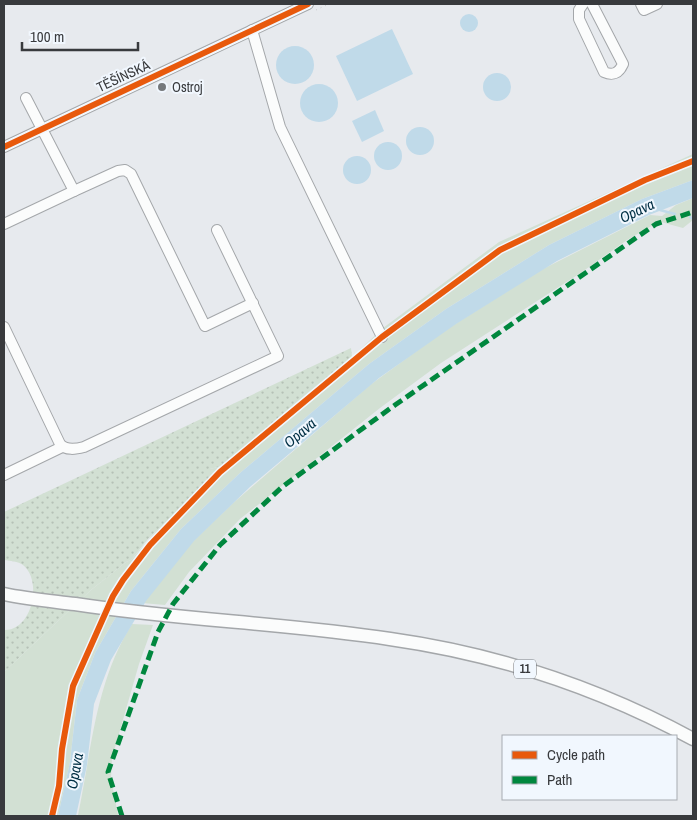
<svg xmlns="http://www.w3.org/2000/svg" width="697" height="820" font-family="'Archivo Narrow',sans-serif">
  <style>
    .grass { fill: #d2e0d3 }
    .park { fill: url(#park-dots) }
    .water { fill: #c0dae9 }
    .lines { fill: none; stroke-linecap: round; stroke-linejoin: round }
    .stream { stroke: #c0dae9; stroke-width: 2.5 }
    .minor-casing { stroke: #a4a7aa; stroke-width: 12 }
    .major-casing { stroke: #a4a7aa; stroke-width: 15 }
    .path { stroke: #c8c9cb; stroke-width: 1; stroke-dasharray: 1 4; stroke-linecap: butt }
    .minor { stroke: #fbfcfc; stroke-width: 10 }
    .major { stroke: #fbfcfc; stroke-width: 12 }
    .quiet { stroke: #00873e; stroke-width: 5; stroke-dasharray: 10 5; stroke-linecap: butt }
    .cycleway-casing { stroke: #f1f7fe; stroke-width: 9 }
    .cycleway { stroke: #e8590c; stroke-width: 6 }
    .poi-dot { fill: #75787b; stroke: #f1f7fe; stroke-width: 2 }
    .labels { text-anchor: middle; stroke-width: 4; stroke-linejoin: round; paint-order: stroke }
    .shield { fill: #f1f7fe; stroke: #707377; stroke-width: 1 }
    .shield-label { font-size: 12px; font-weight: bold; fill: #383a3d }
    .street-label { font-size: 14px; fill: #383a3d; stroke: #f1f7fe }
    .poi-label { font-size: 14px; fill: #383a3d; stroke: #f1f7fe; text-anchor: start }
    .water-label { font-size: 15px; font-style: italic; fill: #002f44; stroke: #f1f7fe }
  </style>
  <defs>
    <pattern id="park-dots" width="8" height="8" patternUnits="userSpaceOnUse" patternTransform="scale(1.25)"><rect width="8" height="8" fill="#d2e0d3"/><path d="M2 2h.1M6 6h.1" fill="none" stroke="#b5c1b6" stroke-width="1.8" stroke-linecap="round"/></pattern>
  </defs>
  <rect width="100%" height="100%" fill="#e7eaee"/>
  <g class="grass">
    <path d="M693,154V180L642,199L549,245L446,309L369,364L240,473L181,529L131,591L95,653L77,700L70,762L58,816H4V672L91,590L126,562L131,560L210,469L225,465L352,357L383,328L499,242Z"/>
    <path d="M693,198V220L683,228L661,222L655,224L627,240L582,272L441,363L380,408L240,519L189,572L165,605L142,603L186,548L232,504L370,385L444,331L541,270L650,215L662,216L676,205Z"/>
    <path d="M132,624L153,625L139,664L112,758L111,778L118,815L116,816H80L78,815C92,748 95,683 132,624Z"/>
  </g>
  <path class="park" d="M351,348L352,357L225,465L210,469V478L148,539L131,560L126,562L91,590L4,672V630C32,631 43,581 23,565C18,561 10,561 4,560V512Z"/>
  <g class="water">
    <circle cx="469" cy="23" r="9"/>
    <path d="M392,29L413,74L357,101L336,56Z"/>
    <circle cx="295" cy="65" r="19"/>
    <circle cx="497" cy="87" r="14"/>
    <circle cx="319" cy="103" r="19"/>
    <path d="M375,110L384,131L362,142L352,121Z"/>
    <circle cx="420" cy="141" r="14"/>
    <circle cx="388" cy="156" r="14"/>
    <circle cx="357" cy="170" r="14"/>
    <path d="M693,180V198L649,215L557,261L456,324L379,378L251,486L194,541L146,601L111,660L94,704L87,765L76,816H58L70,762L77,700L95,653L131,591L181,529L240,473L369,364L446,309L549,245L642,199Z"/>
  </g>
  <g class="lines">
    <g class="stream">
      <path d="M660,210L675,214"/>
      <path d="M690,217L693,219"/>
    </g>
    <g class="minor-casing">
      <g id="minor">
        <path d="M583,4L579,10V19L604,72C613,76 619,73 623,64L592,4"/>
        <path d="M641,4L644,10L657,4"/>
        <path d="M252,30L280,127L382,337"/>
        <path d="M4,147L308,4"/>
        <path d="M74,191L118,171L125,170L131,174L205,326L253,303"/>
        <path d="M4,224L74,191L26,98"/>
        <path d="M4,327L60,444C66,451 76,449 84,447L278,356L217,230"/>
        <path d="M4,475L62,447"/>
      </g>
    </g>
    <g class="major-casing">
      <path id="major" d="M4,594C27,599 51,601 75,604C179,620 285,623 390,639C496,654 599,688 693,739"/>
    </g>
    <path class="path" d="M316,10L329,4"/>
    <use href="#minor" class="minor"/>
    <use href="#major" class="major"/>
    <path class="quiet" d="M122,816L108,772L158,632L173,604L220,545L282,487L395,405L656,224L693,212"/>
    <g class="cycleway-casing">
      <g id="cycleway">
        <path d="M4,147L308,4"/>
        <path d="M52,816L59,786L62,749L73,686L113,596L123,580L150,545L220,472L382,337L500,250L645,180L693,161"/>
      </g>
    </g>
    <use href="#cycleway" class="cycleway"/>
  </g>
  <circle class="poi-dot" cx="162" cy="87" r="5"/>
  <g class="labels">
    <rect class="shield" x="514" y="659.5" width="22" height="19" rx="4"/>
    <g class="shield-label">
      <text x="525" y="673">11</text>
    </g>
    <g class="street-label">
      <text transform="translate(123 76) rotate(-25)" y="5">TĚŠÍNSKÁ</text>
    </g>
    <g class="poi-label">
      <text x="172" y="92">Ostroj</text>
    </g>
    <g class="water-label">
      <text transform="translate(637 211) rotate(-25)" y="5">Opava</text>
      <text transform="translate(300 433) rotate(-40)" y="5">Opava</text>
      <text transform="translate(75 771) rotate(-80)" y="5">Opava</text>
    </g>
  </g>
  <rect width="697" height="820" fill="none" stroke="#383a3d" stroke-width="10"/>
  <rect x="502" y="735" width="175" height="65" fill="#f1f7fe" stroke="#a7abb1"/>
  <rect x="512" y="751" width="25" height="8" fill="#e8590c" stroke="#a7abb1"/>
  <text x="547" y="760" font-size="15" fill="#383a3d">Cycle path</text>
  <rect x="512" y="776" width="25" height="8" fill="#00873e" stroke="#a7abb1"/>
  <text x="547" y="785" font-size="15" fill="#383a3d">Path</text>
  <path d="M22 42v8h116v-8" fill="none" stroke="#383a3d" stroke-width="2.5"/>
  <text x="30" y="42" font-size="15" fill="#383a3d" stroke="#f1f7fe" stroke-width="4" paint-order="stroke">100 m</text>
</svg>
